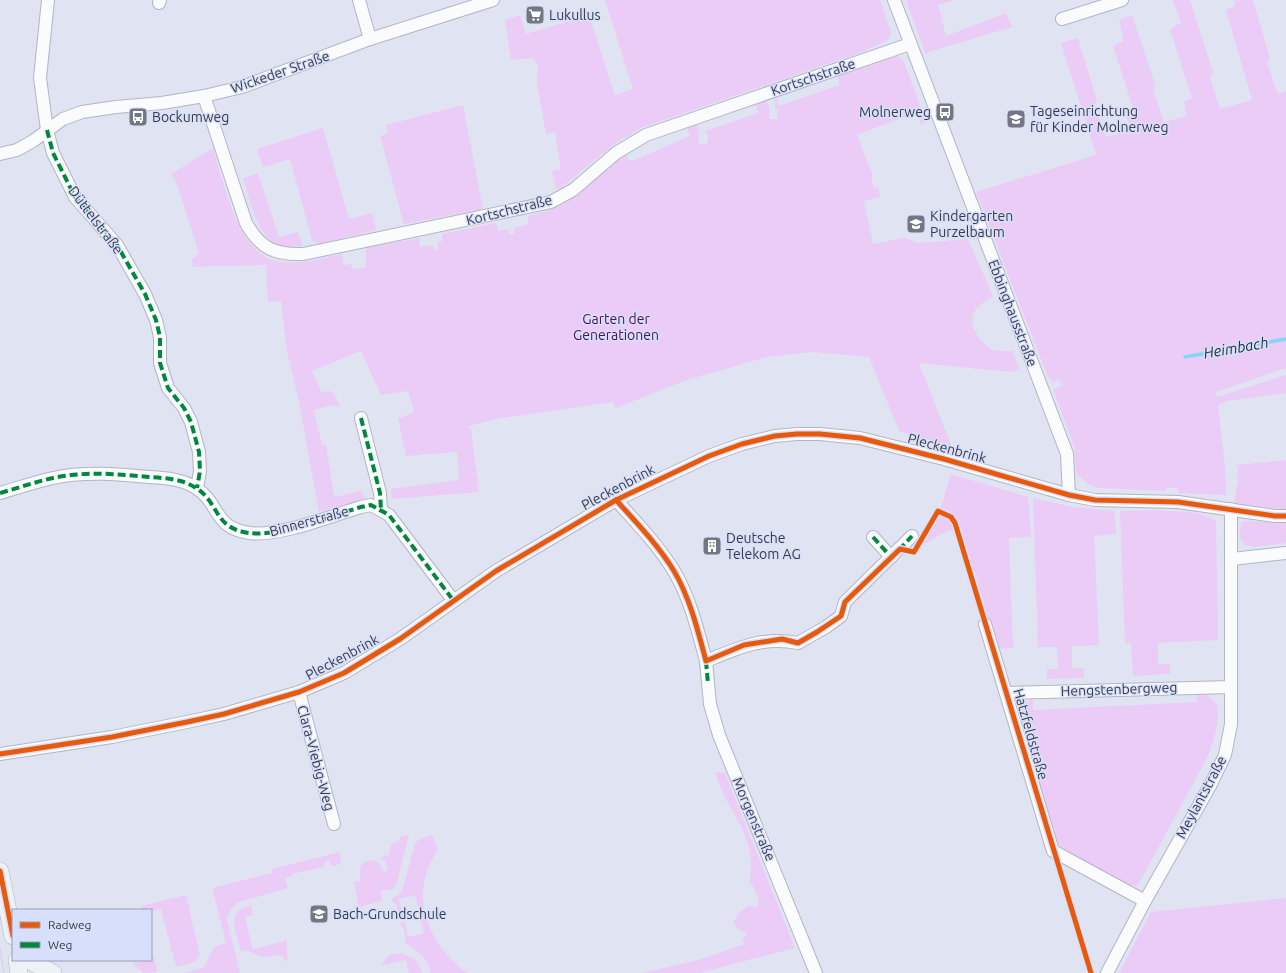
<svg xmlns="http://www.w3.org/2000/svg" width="1286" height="973" font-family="Ubuntu,sans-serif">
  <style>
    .green { fill: #ebccf6 }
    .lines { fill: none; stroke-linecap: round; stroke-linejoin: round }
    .stream { stroke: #81d7f7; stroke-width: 3.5 }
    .street-casing { stroke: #b2b5c2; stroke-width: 14 }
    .secondary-casing { stroke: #b2b5c2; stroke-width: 18 }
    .street { stroke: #fafbfd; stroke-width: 12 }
    .secondary { stroke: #eef2f6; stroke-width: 17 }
    .tram { stroke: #d2d3d8; stroke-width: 1 }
    .quiet { stroke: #00873e; stroke-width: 4; stroke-dasharray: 8 4; stroke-linecap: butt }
    .cycleway-casing { stroke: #d8dffa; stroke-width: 8 }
    .cycleway { stroke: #e8590c; stroke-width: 5 }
    .labels { text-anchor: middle; stroke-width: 3; stroke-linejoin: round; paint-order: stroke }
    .poi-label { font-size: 14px; fill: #383c49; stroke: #d8dffa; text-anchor: start }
    .street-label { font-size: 14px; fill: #383c49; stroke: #d8dffa }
    .park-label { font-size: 14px; fill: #4c1252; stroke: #d8dffa }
    .water-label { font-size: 15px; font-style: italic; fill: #1b3038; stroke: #d8dffa }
  </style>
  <rect width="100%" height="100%" fill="#e0e4f2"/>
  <g class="green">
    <path d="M605,0H880L891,33L888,40L865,51L641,128L614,144L561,188L556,189L552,171L561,169L555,132L546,134L537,83L538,65L532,58L511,60L505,20L520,15L526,34L582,17L581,14L588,12L615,95L633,89Z"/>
    <path d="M906,0H954L938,5L946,36L1006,13L1012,27L925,53Z"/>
    <path d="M1173,0H1190L1213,72L1210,78L1220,109L1252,100L1226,10L1235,6L1234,0H1253L1270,59L1267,63L1278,94L1286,91V368L1216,392L1217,397L1286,375V393L1227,401L1218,405L1225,466L1226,495L1178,493V488H1167L1166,491L1099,488L1088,484L1076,473L1074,446L1053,389L1062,386L1057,377L1058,381L1053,382L1048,377L976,192L1096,155L1061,43L1078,38L1097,101L1094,104L1106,137L1130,130L1126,114L1134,111L1113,46L1124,41L1119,20L1132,15L1155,84L1153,90L1164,122L1187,116L1184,101L1192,98L1170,29L1181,23Z"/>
    <path d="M896,56L899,57L904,62L926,122L921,125L917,112L857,135L873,176L871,177L874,188L878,187L880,197L864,201L873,244L904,238L918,243L968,239L993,296C988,300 982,303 978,307C964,320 978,341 991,349C996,352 1007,351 1013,351L1019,369L1012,372L919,363L952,447L899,431L869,357L813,352L767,357L684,381L616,408L613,402L502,418L468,426L471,429L479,492L392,499L391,489L459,480L457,452L406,456L398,419L414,412L408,391L381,395L361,351L312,371L322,393L332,391L341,407L334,405L314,410L322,445H326L334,497L361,491L365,499L319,512L299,402L287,352L281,301L268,302L266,265L193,267L192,259L199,253L176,182L171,174L213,148C225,183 237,258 282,262C302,264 322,258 342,254L343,265L352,264V269L366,268V248L419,238L420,247L433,245L434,250L438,249V243L442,241V234L496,223L498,231L508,229L509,234H514V228L528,224V216L554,209L567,202L623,156L626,155L629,161L635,160L690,136L687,128L696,124L698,127L699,144H707L708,134H705V131L758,113L756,104L766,100L769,105V119H777V108H775V99L777,98L779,106L839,85L838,75Z"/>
    <path d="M463,105L483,209L404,224L380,136L388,133L386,125Z"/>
    <path d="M323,128L349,219L372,213L376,230L318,244L312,240L290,159L263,167L257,149Z"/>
    <path d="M258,173L279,237L298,232L303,246C297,246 290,247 284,247C258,244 250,199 243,178Z"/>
    <path d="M1286,460V509L1234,504L1238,481L1237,465Z"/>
    <path d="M951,474L1028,497L1031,537L1009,538L1013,648L997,649L975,572H972L957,521L955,531L949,530L922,545L943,512L940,510Z"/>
    <path d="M1033,498L1073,507L1115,511L1116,534L1094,536L1099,645L1072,646V668H1084V678L1047,679V669H1058L1057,647H1038Z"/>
    <path d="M1120,511C1141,511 1204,507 1216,522L1218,640L1158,643V664H1170V674L1133,676L1131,643H1125Z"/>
    <path d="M1244,521L1286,523V543L1254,547L1245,545L1239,536L1241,524Z"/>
    <path d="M1196,692L1205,693L1217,704C1220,723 1214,740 1207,758L1138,885L1130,886L1068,853L1058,844L1053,835L1017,713L1018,707L1033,699V710L1197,702Z"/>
    <path d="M715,772L725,773L795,948L699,973H642L698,960L745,944L742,941L747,934L738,929L733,922L740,912L748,906L757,907L759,900L753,886L749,883C760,836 724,809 715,772Z"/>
    <path d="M409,835L397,883L393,889L381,891L382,901L359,907L354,882L360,881V867L364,862L373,860L379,863L384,872L388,869L386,862L381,858L390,854L391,844L398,841L401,836Z"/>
    <path d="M432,835L438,850C407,893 428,946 468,973H431C426,954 417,953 405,942L404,928L399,923L405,922L408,937L424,933L415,895L399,899L403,915L398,916L397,905L392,902V899L402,892L415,843L420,839Z"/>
    <path d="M340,852L341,861L338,865L331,866L330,861L326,860L323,867L292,874V876L285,878L288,888L239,902C232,907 229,911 227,919L240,973H184L204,967L214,947L226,943L212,888L272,873V869Z"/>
    <path d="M186,895L200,955C197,964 185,965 176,967L161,909L151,911L142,910L141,906Z"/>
    <path d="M1286,898V973H1119L1151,912Z"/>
    <path d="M251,905L253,915L245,917L253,949L285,941L284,940L287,939V961H285L283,956C276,953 270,958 263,957C253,955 253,950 241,951C236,931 224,913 251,905Z"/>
    <path d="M400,953L415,959L423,973H409L406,960L381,966L389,955Z"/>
    <path d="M154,957L157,972L144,973L132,963L151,960V958Z"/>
  </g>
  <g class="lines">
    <path class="stream" d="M1185,357L1286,339"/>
    <g class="street-casing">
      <g id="street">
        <path d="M48,0L40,78L47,130L53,153L75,197L117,245L145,294L156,320L160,337V363L168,388L184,408L191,422L199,452L200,471L197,488"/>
        <path d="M359,0L370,39"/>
        <path d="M894,0L1067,454L1069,495"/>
        <path d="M159,3L160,0"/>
        <path d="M1062,19L1122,0"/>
        <path d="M204,96L246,223C260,248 274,255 303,254L551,202L573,190L616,153L646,135L910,44"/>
        <path d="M0,154L17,150L33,141L63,119L82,112L116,107L162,103L204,96L242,87L370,39L493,0"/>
        <path d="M361,418L380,493L381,510"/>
        <path d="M0,493C18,488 35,482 53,478C84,471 118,474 149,477C165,478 183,479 196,488C220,503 213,528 249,533C279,537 331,516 361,507L371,505L389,515L453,600"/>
        <path d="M616,500C636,522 658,545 674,571C690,598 698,631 706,661C738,648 763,636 798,643L826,627L841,616L845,602L912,536"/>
        <path d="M873,537L891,557"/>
        <path d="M1232,559L1286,553"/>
        <path d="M985,624L1053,851L1145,901"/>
        <path d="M706,661L710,704L719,735L816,973"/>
        <path d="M299,692L334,824"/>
        <path d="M1006,693L1231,687"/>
        <path d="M0,754L112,737L187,722L224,714L299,692L344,673L400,639L496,571L616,500L709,456L742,444L775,436L797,434H820L860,438L944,459L1069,495L1095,500L1178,502L1275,516H1286"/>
        <path d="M1107,973L1145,901L1211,784L1225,755L1231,724V509"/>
      </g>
    </g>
    <g class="secondary-casing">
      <g id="secondary">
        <path d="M0,871L13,936"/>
        <path d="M17,960L19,973"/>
        <path d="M28,960L53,973"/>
      </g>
    </g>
    <use href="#street" class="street"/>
    <use href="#secondary" class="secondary"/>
    <path class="tram" d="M0,948L4,973"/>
    <g class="quiet">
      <path d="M47,130L53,153L75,197L117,245L145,294L156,320L160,337V363L168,388L184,408L191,422L199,452L200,471L197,488"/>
      <path d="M361,418L380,493L381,510"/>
      <path d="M0,493C18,488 35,482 53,478C84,471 118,474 149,477C165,478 183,479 196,488C220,503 213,528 249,533C279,537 331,516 361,507L371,505L389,515L453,600"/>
      <path d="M873,537L891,557"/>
      <path d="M899,550L912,536"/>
      <path d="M706,661L708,684"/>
    </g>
    <g class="cycleway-casing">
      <g id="cycleway">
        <path d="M616,500C636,522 658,545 674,571C690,598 698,631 706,661L744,645L782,639L798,643L817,632L841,616L845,602L900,549L914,552L938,511L951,517L955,523L1091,973"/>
        <path d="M0,754L112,737L187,722L224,714L299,692L344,673L400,639L496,571L616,500L709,456L742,444L775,436L797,434H820L860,438L944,459L1069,495L1095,500L1178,502L1275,516H1286"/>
        <path d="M0,871L13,936"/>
      </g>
    </g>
    <use href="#cycleway" class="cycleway"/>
  </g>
  <defs>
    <g id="supermarket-square" transform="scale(1)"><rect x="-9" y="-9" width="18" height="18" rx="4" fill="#737784" stroke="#d8dffa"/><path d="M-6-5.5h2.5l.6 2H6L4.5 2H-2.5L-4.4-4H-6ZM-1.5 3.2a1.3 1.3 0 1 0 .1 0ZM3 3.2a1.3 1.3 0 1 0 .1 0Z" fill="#fff"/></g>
    <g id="bus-square" transform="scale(1)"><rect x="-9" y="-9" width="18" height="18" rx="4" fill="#737784" stroke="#d8dffa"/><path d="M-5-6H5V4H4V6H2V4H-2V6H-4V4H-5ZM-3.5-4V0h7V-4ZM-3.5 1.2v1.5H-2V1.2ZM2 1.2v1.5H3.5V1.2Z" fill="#fff"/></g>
    <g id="school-square" transform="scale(1)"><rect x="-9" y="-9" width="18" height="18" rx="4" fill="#737784" stroke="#d8dffa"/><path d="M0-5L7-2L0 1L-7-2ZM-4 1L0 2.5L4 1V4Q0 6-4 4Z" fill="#fff"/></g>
    <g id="building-square" transform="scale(1)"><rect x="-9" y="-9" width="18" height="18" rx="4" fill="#737784" stroke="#d8dffa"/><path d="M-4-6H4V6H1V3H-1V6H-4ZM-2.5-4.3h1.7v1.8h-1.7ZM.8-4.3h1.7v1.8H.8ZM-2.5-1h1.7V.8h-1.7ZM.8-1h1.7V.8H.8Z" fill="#fff"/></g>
  </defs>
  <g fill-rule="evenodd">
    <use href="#supermarket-square" x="535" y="15"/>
    <use href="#bus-square" x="945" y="112"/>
    <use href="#bus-square" x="138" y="117"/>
    <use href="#school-square" x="1016" y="119"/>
    <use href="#school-square" x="916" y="224"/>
    <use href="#building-square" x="712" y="546"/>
    <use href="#school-square" x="319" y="914"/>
  </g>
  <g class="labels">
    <g class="poi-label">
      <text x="549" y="20">Lukullus</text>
      <text x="1030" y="116">Tageseinrichtung<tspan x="1030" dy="16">für Kinder Molnerweg</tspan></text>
      <text x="931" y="117" text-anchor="end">Molnerweg</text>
      <text x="152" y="122">Bockumweg</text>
      <text x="930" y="221">Kindergarten<tspan x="930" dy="16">Purzelbaum</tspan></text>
      <text x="726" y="543">Deutsche<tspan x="726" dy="16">Telekom AG</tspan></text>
      <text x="333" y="919">Bach-Grundschule</text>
    </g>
    <g class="street-label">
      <text transform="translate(280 72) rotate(-19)" y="5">Wickeder Straße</text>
      <text transform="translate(813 77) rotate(-19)" y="5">Kortschstraße</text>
      <text transform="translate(509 210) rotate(-14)" y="5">Kortschstraße</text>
      <text transform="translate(96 220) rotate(53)" y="5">Düttelstraße</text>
      <text transform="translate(1013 313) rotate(69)" y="5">Ebbinghausstraße</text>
      <text transform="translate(947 448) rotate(15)" y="5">Pleckenbrink</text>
      <text transform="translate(618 487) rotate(-28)" y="5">Pleckenbrink</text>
      <text transform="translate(309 521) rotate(-15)" y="5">Binnerstraße</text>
      <text transform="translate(342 657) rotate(-28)" y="5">Pleckenbrink</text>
      <text transform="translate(1119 689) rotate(-2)" y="5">Hengstenbergweg</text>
      <text transform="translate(1031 734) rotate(74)" y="5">Hatzfeldstraße</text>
      <text transform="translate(316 758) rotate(75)" y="5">Clara-Viebig-Weg</text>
      <text transform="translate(1201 797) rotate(-62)" y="5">Meylantstraße</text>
      <text transform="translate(754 819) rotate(67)" y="5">Morgenstraße</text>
    </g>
    <g class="park-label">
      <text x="616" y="324">Garten der<tspan x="616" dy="16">Generationen</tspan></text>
    </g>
    <g class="water-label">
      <text transform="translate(1236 348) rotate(-10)" y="5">Heimbach</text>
    </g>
  </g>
  <rect x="12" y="909" width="140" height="52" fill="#d8dffa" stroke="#989eb3"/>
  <rect x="20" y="922" width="20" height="6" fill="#e8590c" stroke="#989eb3"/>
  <text x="48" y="929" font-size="12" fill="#383c49">Radweg</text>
  <rect x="20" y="942" width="20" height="6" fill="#00873e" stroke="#989eb3"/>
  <text x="48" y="949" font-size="12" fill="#383c49">Weg</text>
</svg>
